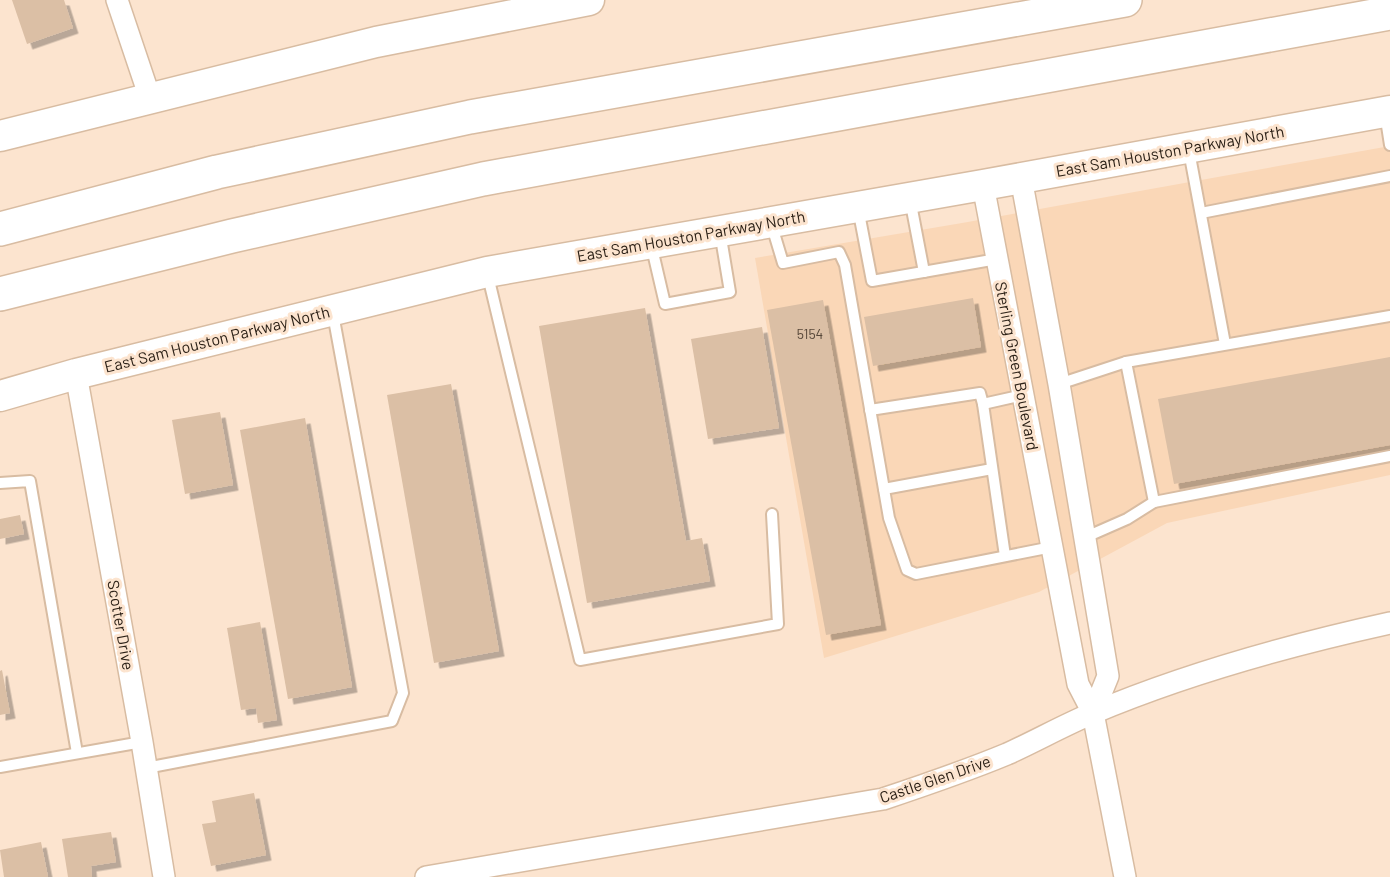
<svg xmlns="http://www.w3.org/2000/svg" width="1390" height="877" font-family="Barlow,sans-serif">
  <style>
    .built { fill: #fad7b7 }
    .building { fill: #dbbfa5; filter: url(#shadow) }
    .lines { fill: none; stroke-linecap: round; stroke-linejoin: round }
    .service-casing { stroke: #d8bca2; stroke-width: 14 }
    .minor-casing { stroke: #d8bca2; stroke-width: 24 }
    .secondary-casing { stroke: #d8bca2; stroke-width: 33 }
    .motorway-casing { stroke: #d8bca2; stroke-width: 36 }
    .service { stroke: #fff; stroke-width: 10 }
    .minor { stroke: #fff; stroke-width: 21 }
    .secondary { stroke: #fff; stroke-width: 30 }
    .motorway { stroke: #fff; stroke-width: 33 }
    .labels { text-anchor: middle; stroke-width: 6; stroke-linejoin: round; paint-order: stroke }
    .number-label { font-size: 14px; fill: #58483a }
    .street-label { font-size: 16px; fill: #2c2117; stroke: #fce4cf }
  </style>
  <defs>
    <filter id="shadow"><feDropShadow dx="5.5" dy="5.5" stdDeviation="0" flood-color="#0004"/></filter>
  </defs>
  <rect width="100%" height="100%" fill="#fce4cf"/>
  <path class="built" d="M1390,146V475L1167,523L1039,592L824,658L755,258L962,223Z"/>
  <g class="building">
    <path d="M12,0H64L73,28L27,44Z"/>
    <path d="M973,298L981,347L873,366L864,317Z"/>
    <path d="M823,300L881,625L826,635L767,310Z"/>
    <path d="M645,308L686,541L702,538L710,581L587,603L539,326Z"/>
    <path d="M762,327L779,428L708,439L691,339Z"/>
    <path d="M1390,357V445L1174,484L1158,399Z"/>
    <path d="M451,384L499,651L434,663L387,395Z"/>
    <path d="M220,412L233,485L185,494L172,420Z"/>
    <path d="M305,418L352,687L288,699L240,430Z"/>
    <path d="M20,515L24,534L0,539V519Z"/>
    <path d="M260,622L277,720L258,723L256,708L241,710L227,628Z"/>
    <path d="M2,670L10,713L0,715V671Z"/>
    <path d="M254,793L266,855L211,866L202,824L216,822L212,801Z"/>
    <path d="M111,832L116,862L91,866L92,877H68L62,839Z"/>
    <path d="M41,842L48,877H4L0,850Z"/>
  </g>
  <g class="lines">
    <g class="service-casing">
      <g id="service">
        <path d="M1385,113L1390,145"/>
        <path d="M1189,151L1225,344"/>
        <path d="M910,199L924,272"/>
        <path d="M858,208L872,281L997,259"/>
        <path d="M1201,213L1390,176"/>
        <path d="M771,223L783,263L839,252L845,265L889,518L907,570L916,574L1052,547"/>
        <path d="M651,244L665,304L730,292L720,232"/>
        <path d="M487,272L580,660L778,624L772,514"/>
        <path d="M1126,362L1154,502"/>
        <path d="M1059,384L1126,362L1390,316"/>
        <path d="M983,404L1005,556"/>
        <path d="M870,410L980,393L983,404L1023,395"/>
        <path d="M0,483L30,481L77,753"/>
        <path d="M884,489L992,469"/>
        <path d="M1086,537L1127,519L1154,502L1390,456"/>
        <path d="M0,767L142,742"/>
        <path d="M146,768L392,721L403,693L333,314"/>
      </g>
    </g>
    <g class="minor-casing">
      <g id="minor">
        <path d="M117,0L150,98"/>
        <path d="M1021,178L1059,384L1108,676L1093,713"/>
        <path d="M983,185L1078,684L1093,713L1125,877"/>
        <path d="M76,374L142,742L164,877"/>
        <path d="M426,877L883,799C925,785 966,771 1007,754C1036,741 1064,725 1093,713C1188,673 1290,645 1390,623"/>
      </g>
    </g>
    <g class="secondary-casing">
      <g id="secondary">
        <path d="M0,136L376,42L589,0"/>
        <path d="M0,396L76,374L487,272L983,185L1390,111"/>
      </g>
    </g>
    <g class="motorway-casing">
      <g id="motorway">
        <path d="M0,229L217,172L470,117L1125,0"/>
        <path d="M0,294L232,236L483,179L1390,13"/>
      </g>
    </g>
    <use href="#service" class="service"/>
    <use href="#minor" class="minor"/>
    <use href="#secondary" class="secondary"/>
    <use href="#motorway" class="motorway"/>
  </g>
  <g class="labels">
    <g class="number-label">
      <text x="810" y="339">5154</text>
    </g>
    <g class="street-label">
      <text transform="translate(1170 151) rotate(-10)" y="6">East Sam Houston Parkway North</text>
      <text transform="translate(691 236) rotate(-10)" y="6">East Sam Houston Parkway North</text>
      <text transform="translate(217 339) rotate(-14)" y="6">East Sam Houston Parkway North</text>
      <text transform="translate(1017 366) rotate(79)" y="6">Sterling Green Boulevard</text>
      <text transform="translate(121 625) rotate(80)" y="6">Scotter Drive</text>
      <text transform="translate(935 779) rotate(-19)" y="6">Castle Glen Drive</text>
    </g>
  </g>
</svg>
